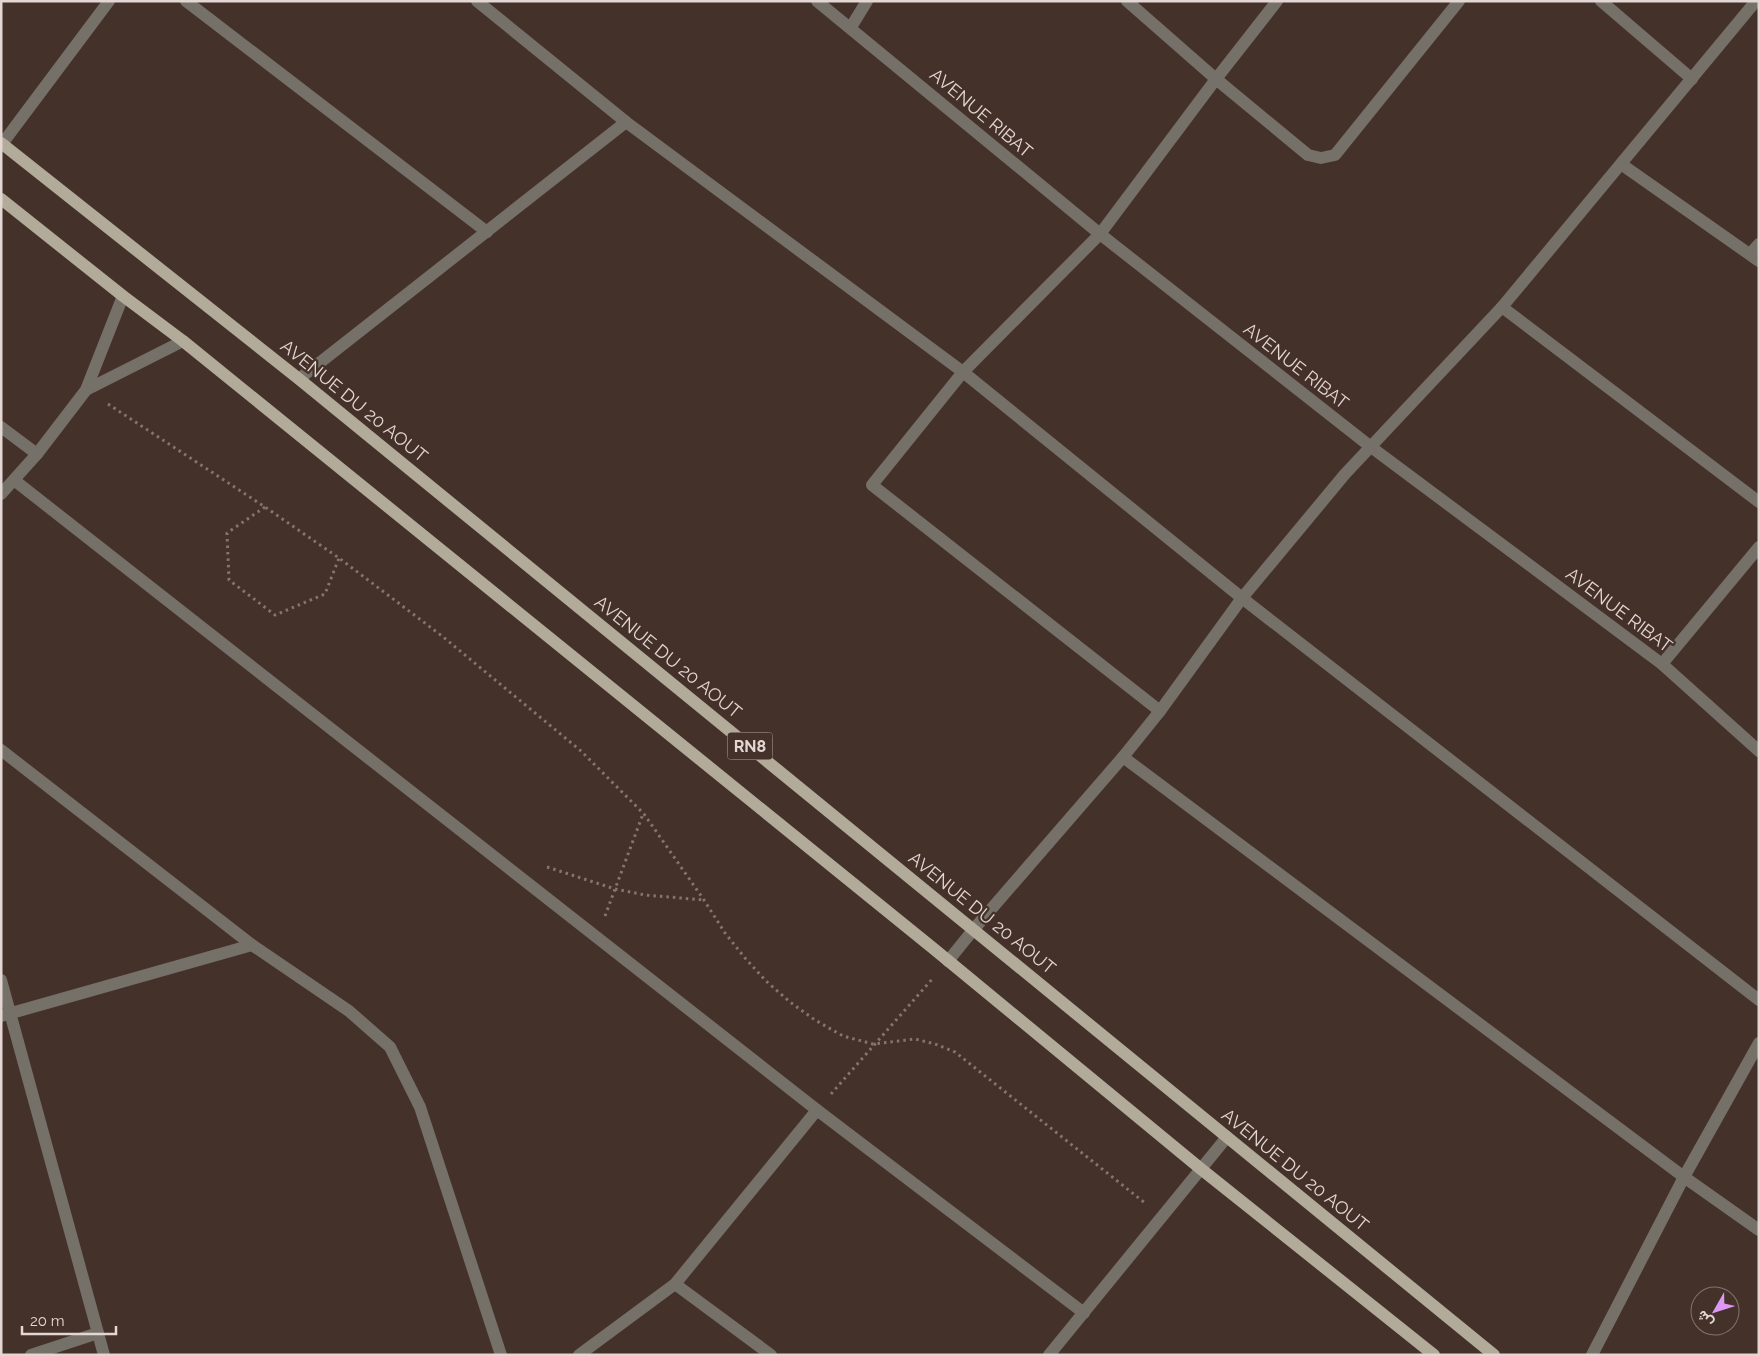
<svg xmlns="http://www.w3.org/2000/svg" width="1760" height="1356" font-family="Raleway,Vazirmatn,sans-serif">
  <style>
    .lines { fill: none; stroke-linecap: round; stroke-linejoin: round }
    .path { stroke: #85746f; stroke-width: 3; stroke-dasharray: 2.5 4; stroke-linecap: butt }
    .minor { stroke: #757168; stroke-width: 12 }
    .major { stroke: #b2ab99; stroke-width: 12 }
    .labels { text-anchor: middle; stroke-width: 4.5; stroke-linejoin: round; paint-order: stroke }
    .shield { fill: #44312a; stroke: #b4a5a0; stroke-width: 1 }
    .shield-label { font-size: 16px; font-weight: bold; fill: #e4d7d3 }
    .street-label { font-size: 18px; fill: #e4d7d3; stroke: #44312a }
  </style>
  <rect width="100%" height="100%" fill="#44312a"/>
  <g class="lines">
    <g class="path">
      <path d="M108,404L265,507L339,558L442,636L581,751L644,814L704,900L725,933L745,958L766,981L790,1002L815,1020L843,1036L873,1044L915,1039L935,1044L955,1052L1145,1203"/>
      <path d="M265,507L227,533L229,580L275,615L325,594L339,558"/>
      <path d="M547,867L615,889L645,895L704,900"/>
      <path d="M605,916L643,814"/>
      <path d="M831,1094L934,977"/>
    </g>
    <g class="minor">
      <path d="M186,1L487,232"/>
      <path d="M477,1L626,122L963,372L1242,598L1759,1000"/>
      <path d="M817,1L1100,234L1371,447L1662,664L1759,751"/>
      <path d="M1127,1L1216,79L1308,155L1321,158L1335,155L1459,1"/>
      <path d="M1601,1L1692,79"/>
      <path d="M851,27L867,1"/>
      <path d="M2,144L109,1"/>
      <path d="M1621,164L1759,261"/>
      <path d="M1750,254L1759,244"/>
      <path d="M1502,307L1759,502"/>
      <path d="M299,379L626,122"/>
      <path d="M86,390L183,341"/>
      <path d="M1,427L37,454"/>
      <path d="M14,480L817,1110L1084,1313"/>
      <path d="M1,494L37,454L86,390L123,296"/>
      <path d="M1662,664L1759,547"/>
      <path d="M1160,711L872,485L963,372L1100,234L1216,79L1277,1"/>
      <path d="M1,750L252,945L349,1011L390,1047L420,1107L501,1355"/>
      <path d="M1123,757L1684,1177L1759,1230"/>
      <path d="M948,961L974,929L1123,757L1160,711L1242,598L1345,474L1502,307L1756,1"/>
      <path d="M1,980L104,1355"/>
      <path d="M1,1016L252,945"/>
      <path d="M675,1284L771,1355"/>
      <path d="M31,1355L98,1333"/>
      <path d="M579,1355L675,1284L817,1110"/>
      <path d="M1049,1355L1227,1137"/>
      <path d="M1592,1355L1684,1177L1759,1043"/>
    </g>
    <g class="major">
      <path d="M1,143L299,379L1494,1355"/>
      <path d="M1,199L123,296L183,341L934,949L1201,1169L1434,1355"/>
    </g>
  </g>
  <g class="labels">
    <rect class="shield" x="727.5" y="732.5" width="45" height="27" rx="4"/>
    <g class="shield-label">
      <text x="750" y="752">RN8</text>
    </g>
    <g class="street-label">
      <text transform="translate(981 113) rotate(40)" y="6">AVENUE RIBAT</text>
      <text transform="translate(1296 366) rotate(38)" y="6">AVENUE RIBAT</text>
      <text transform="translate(354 401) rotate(39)" y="6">AVENUE DU 20 AOUT</text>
      <text transform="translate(1619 610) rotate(37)" y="6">AVENUE RIBAT</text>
      <text transform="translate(668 657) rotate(39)" y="6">AVENUE DU 20 AOUT</text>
      <text transform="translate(982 913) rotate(39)" y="6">AVENUE DU 20 AOUT</text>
      <text transform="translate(1295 1170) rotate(39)" y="6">AVENUE DU 20 AOUT</text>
    </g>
  </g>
  <rect width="1760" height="1356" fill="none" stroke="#e4d7d3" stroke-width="5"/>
  <g transform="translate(1715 1311) rotate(231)"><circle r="24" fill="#44312a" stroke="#84736e"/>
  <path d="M0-4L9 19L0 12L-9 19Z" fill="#db99f5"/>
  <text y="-8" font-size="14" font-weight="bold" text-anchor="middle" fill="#e4d7d3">ش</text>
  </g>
  <path d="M22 1326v8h94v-8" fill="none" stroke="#e4d7d3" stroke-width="2.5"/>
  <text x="30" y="1326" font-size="15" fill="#e4d7d3" stroke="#44312a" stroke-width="4" paint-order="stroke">20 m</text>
</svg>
